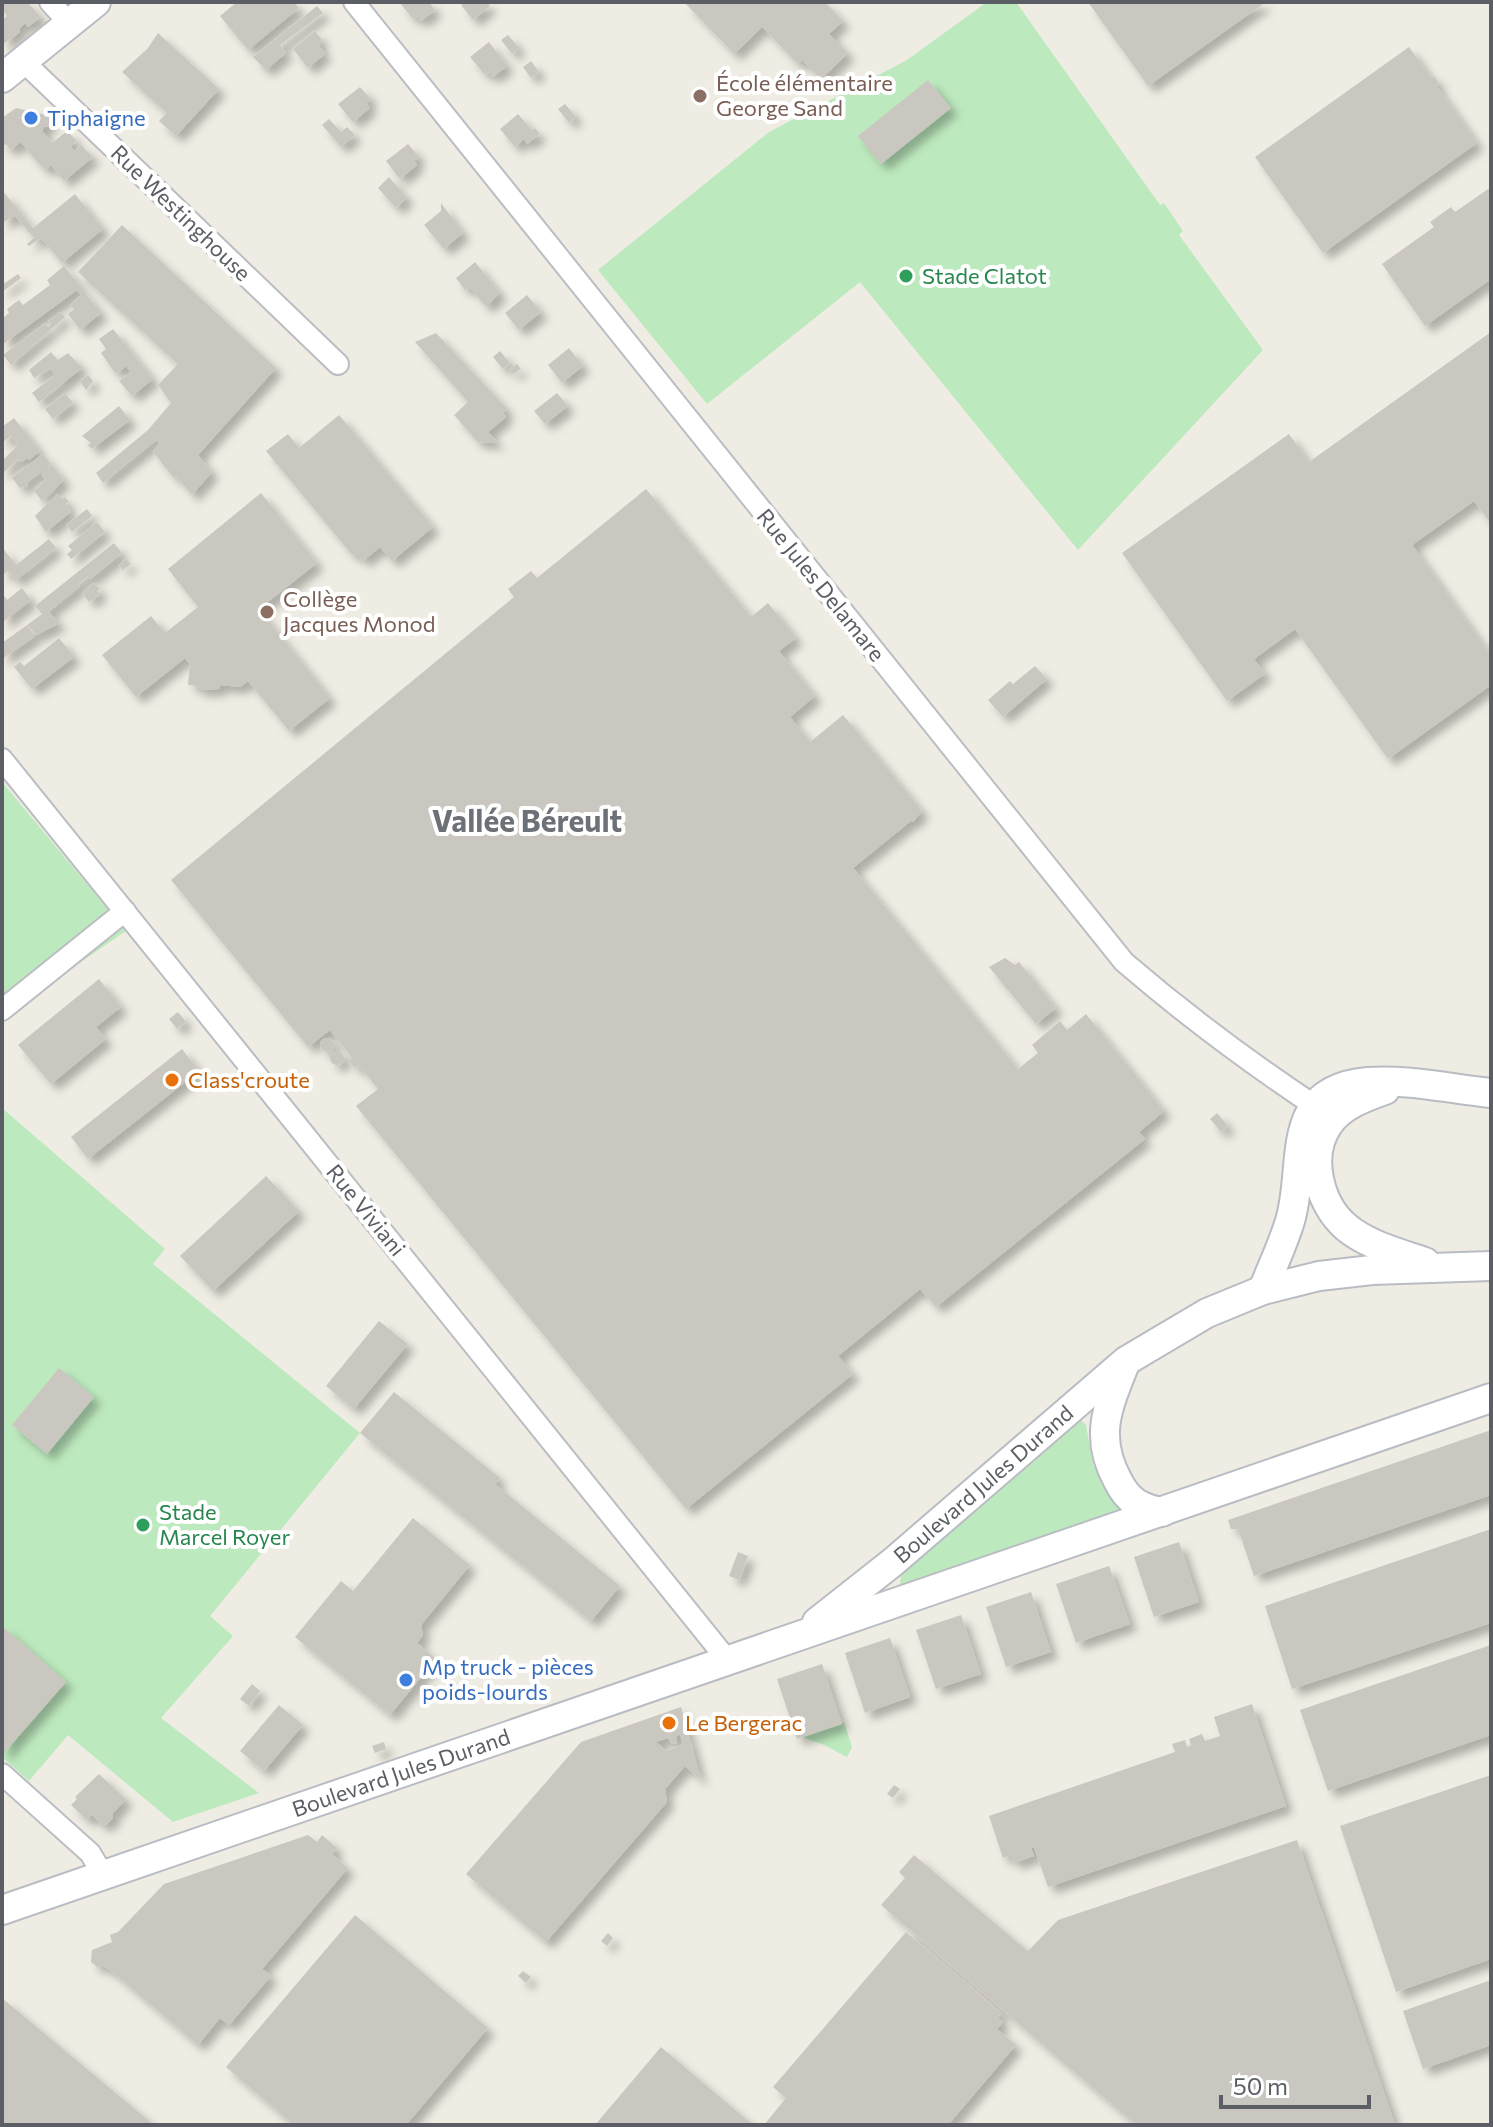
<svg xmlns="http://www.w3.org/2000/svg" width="1493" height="2127" font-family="Commissioner,sans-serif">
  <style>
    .green { fill: #bde9be }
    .building { fill: #cac6c0; fill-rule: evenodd; filter: url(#shadow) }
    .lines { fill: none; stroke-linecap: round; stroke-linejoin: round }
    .street-casing { stroke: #bbbdc3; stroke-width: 24 }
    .secondary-casing { stroke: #b9bcc3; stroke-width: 32 }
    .street { stroke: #fff; stroke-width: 20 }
    .secondary { stroke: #fff; stroke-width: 28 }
    .education-dot { fill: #8d6e63; stroke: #fff; stroke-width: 3 }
    .shop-dot { fill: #3f7fe0; stroke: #fff; stroke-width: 3 }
    .leisure-dot { fill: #2e9e5b; stroke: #fff; stroke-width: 3 }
    .food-dot { fill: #e8710a; stroke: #fff; stroke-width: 3 }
    .labels { text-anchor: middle; stroke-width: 8; stroke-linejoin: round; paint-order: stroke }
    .education-label { font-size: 22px; fill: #785e54; stroke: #fff; text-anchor: start }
    .shop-label { font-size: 22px; fill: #366cbe; stroke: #fff; text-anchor: start }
    .street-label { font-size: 22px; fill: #5b5f65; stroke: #fff }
    .leisure-label { font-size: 22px; fill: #27864d; stroke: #fff; text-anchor: start }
    .food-label { font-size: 22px; fill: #c56008; stroke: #fff; text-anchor: start }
    .district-label { font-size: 30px; font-weight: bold; fill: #6c7177; stroke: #fff }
  </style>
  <defs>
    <filter id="shadow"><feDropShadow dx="7" dy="7" stdDeviation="4" flood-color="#0004"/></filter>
  </defs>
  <rect width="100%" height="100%" fill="#efede3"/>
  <g class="green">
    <path d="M987,2H1016L1160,205L1164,203L1183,231L1179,235L1263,350L1078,550L860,282L707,404L598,270L769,132L907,60Z"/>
    <path d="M2,782L126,931L2,1016Z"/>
    <path d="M2,1108L165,1249L153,1264L360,1433L210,1616L233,1636L161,1718L259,1793L173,1822L68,1735L29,1781L2,1757Z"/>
    <path d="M1080,1419L1086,1425L1093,1465L1120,1504L1148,1514L992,1566L900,1585L901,1574Z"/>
    <path d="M844,1722L852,1747L847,1757L824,1745L802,1737Z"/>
  </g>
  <g class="building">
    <path d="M2,2H27L41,17L28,27L25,23L19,29L20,32L2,45V20L7,16L4,12L2,14Z"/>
    <path d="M237,2H294L299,8L248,50L220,16Z"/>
    <path d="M399,2H429L435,10L421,21L417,16L413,19Z"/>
    <path d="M464,2H487L490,6L473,20L461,5Z"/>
    <path d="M684,2H825L843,21L829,34L848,53L821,79L802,60L798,64L762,27L734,54Z"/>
    <path d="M1088,2H1266L1148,86Z"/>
    <path d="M317,6L323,13L280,45L286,53L266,70L253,57Z"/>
    <path d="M315,31L322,40L318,44L325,54L308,68L293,49Z"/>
    <path d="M158,33L219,89L176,136L159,121L167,113L122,72L148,48Z"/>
    <path d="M508,35L519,48L512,54L501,40Z"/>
    <path d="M489,42L507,66L493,77L489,72L485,75L470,57Z"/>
    <path d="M1409,47L1431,78L1434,76L1439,83L1436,85L1477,143L1323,253L1255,157Z"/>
    <path d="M531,61L539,72L531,78L523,67Z"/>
    <path d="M928,80L951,108L881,164L858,136Z"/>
    <path d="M360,87L371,99L366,103L370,108L353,122L338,104Z"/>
    <path d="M565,104L576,117L569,123L558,109Z"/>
    <path d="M16,108L51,116L49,127L44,126L42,131L52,143L67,131L77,141L70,146L74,151L81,145L93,157L64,181L51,165L46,170L38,163L21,142L10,150L6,144L2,147V118Z"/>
    <path d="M518,114L532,130L535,128L540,134L527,144L524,139L515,147L500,129Z"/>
    <path d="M329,119L341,132L347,127L355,135L341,147L322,125Z"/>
    <path d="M408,144L419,157L414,161L417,165L400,179L386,161Z"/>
    <path d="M389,177L407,198L396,208L378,188Z"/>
    <path d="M1491,187V279L1425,326L1382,264L1434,227L1430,222L1451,207L1455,212Z"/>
    <path d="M2,190L33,228L75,194L103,229L62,263L41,238L29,246L27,244L34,238L15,216L2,223Z"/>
    <path d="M441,203L463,233L444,249L424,225L441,211Z"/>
    <path d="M122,225L276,368L198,455L212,472L192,495L176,476L174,478L153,452L159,443L156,440L103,483L96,473L148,430L171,403L158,385L178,364L78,272Z"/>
    <path d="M475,262L500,293L486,307L470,287L465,290L456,278Z"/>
    <path d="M64,266L101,313L80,330L68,314L74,309L70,305L81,295L77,290L2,345V319L9,313L7,309L19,300L23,305L50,285L47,280Z"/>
    <path d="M18,274L21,278L2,292V285Z"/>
    <path d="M527,295L541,312L519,330L505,313Z"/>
    <path d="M60,312L65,317L11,365L3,355L45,323L48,327L51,324L48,321Z"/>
    <path d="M113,329L153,379L132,396L119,381L131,372L126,366L116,374L101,353L106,349L99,339Z"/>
    <path d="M1491,332V524L1474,501L1412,545L1491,656V685L1388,759L1295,629L1254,659L1265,674L1227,701L1122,553L1289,434L1309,462Z"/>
    <path d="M436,333L507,409L503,413L506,417L488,432L498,443L478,442L471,435L473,433H470L454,415L468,402L415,342Z"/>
    <path d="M569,348L583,366L562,383L548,365Z"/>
    <path d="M500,351L510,363L503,369L493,357Z"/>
    <path d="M51,352L58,360L68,353L82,368L39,402L32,393L55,375L50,368L34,378L29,370Z"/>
    <path d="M517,364L521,369L513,374L509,370Z"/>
    <path d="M88,375L93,381L86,390L80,381Z"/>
    <path d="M65,393L73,403L53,419L45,409Z"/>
    <path d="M557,393L568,406L545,424L534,411Z"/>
    <path d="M119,406L130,420L92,449L88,445L91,443L82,436Z"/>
    <path d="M339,415L433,527L392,561L380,547L363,561L357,553L353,556L266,451L288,434L299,448Z"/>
    <path d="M14,418L40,451L29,460L27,458L21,462L18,459L2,474V461L18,445L11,436L2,443V427Z"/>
    <path d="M43,454L51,464L26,483L28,486L20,488L12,478Z"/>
    <path d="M52,465L64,480L42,501L34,491L46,480L41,474Z"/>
    <path d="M646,489L751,617L768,603L796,638L779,651L815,696L790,717L810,742L843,715L922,811L913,822L912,820L853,868L1018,1069L1038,1053L1032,1045L1060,1021L1067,1030L1086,1014L1164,1111L1139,1132L1145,1139L936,1307L920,1289L838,1356L853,1374L686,1509L356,1106L378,1089L359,1065L355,1068L349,1061L352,1058L330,1030L308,1047L171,880L514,597L508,589L531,571L537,578Z"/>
    <path d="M261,493L317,563L259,609L330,698L289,731L248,681L240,687L220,685L219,689L198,690L199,686L188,685L190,664L185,658L136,697L102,655L151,616L165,633L198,607L168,569Z"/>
    <path d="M57,494L62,499L65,497L69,502L65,504L71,512L46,532L35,516Z"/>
    <path d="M87,509L92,516L72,532L66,525Z"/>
    <path d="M97,522L105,532L71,559L67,554L72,550L68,546Z"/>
    <path d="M49,539L56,548L16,580L8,571L2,576V547L16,565Z"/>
    <path d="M114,543L122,553L90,579L88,576L78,584L80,586L48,612L60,623L36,635L27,625L42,614L35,606Z"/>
    <path d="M126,559L131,564L123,570L119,565Z"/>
    <path d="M94,583L100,589L97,591L100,594L89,602L82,593Z"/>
    <path d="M22,588L31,600L2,623V593L7,600Z"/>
    <path d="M27,625L35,636L2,659V643Z"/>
    <path d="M59,638L74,657L32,689L14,667L20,662L24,666Z"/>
    <path d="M1035,666L1047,679L1003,717L988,700L1010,681L1013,684Z"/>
    <path d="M1005,958L1015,965L1019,962L1056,1008L1036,1024L989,967Z"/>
    <path d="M99,979L121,1007L96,1027L106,1039L51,1084L18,1045Z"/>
    <path d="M178,1012L186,1022L177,1029L169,1019Z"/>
    <circle cx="327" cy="1045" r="7"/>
    <path d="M182,1049L199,1071L88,1159L71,1137Z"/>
    <circle cx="337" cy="1058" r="7"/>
    <path d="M1217,1113L1228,1126L1221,1132L1210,1119Z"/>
    <path d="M266,1176L299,1211L213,1291L180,1256Z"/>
    <path d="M379,1321L408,1344L354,1409L326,1386Z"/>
    <path d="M59,1368L94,1397L47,1454L12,1425Z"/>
    <path d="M394,1392L500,1478L495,1484L620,1586L591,1621L360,1433Z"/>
    <path d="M1491,1430V1495L1254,1576L1238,1529H1231L1228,1520Z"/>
    <path d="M413,1518L470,1565L421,1625L423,1635L417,1643L436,1659L390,1715L295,1637L341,1581L353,1591Z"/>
    <path d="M1491,1529V1623L1292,1689L1265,1606Z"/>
    <path d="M1179,1542L1199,1602L1154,1617L1134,1557Z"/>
    <path d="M738,1552L748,1556L739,1580L729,1576Z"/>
    <path d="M1109,1566L1130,1624L1076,1643L1056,1584Z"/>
    <path d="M1031,1592L1051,1652L1006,1667L986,1607Z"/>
    <path d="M961,1615L981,1674L936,1689L916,1630Z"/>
    <path d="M2,1626L66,1682L4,1753L2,1752Z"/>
    <path d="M890,1638L910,1697L865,1713L845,1653Z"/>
    <path d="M1491,1645V1735L1328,1791L1300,1710Z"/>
    <path d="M822,1664L842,1724L797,1739L777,1679Z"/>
    <path d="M252,1684L260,1691L249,1706L240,1699Z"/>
    <path d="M1252,1704L1286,1806L1048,1887L1034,1847L1031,1848L1034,1856L1014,1863L1011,1855L1003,1858L989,1816L1175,1752L1172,1744L1185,1740L1187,1747L1191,1746L1189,1739L1202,1734L1205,1741L1220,1736L1214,1717Z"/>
    <path d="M279,1705L303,1725L264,1771L240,1751Z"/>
    <path d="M681,1707L701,1780L685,1766L665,1789L667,1802L546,1942L466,1874L581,1742ZM680,1734L683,1745L666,1751L656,1742L668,1738L671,1743L676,1744L677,1736Z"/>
    <path d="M384,1742L386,1749L375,1753L372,1746Z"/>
    <path d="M99,1774L126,1799L113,1813V1818L107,1824L102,1825L92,1815L87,1820L71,1805L77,1799L75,1797Z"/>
    <path d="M1491,1775V1959L1396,1992L1340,1826Z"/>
    <path d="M894,1785L900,1789L893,1798L887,1794Z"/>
    <path d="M308,1835L317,1842L322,1835L337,1848L332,1854L348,1868L262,1969L271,1976L229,2025L220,2018L198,2045L114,1973L102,1965L97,1967L91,1962L92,1950L112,1942L110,1935L118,1932L164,1884Z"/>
    <path d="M1297,1840L1395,2125H1136L881,1905L905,1878L899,1872L914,1855L1028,1951L1058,1920Z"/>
    <path d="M355,1915L488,2028L406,2125H294L226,2067Z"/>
    <path d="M906,1932L1001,2013L998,2017L1003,2022L997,2029L1016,2045L948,2125H764L786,2098L773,2087Z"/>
    <path d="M608,1933L613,1938L607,1946L601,1941Z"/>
    <path d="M523,1971L531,1977L526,1983L518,1976Z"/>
    <path d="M1491,1980V2045L1423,2069L1403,2011Z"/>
    <path d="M2,1998L154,2125H2Z"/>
    <path d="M661,2047L753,2125H595Z"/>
  </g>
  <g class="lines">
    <g class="street-casing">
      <g id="street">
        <path d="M50,2L70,24"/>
        <path d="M354,2L1124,962C1188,1017 1254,1066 1324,1112"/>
        <path d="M24,62L338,364"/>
        <path d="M2,759L729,1662"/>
        <path d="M2,1010L125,911"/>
        <path d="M2,1774L90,1853L104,1876"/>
      </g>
    </g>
    <g class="secondary-casing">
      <g id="secondary">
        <path d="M2,78L96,2"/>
        <path d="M1385,1090C1365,1097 1340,1106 1328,1125C1307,1156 1319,1204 1346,1227C1367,1245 1399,1253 1425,1262"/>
        <path d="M1263,1290C1272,1267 1283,1244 1290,1221C1307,1165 1281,1089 1368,1082C1408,1079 1451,1089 1491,1093"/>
        <path d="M1124,1366C1107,1408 1094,1438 1118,1481C1128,1501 1140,1508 1162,1512"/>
        <path id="s1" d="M817,1622L893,1562L1126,1361L1207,1313L1263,1290L1319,1276L1372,1270L1491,1266"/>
        <path id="s2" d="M2,1910L1491,1398"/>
      </g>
    </g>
    <use href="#street" class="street"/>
    <use href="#secondary" class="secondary"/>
  </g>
  <g class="education-dot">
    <circle cx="700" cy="96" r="8"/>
    <circle cx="267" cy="612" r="8"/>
  </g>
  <g class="shop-dot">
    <circle cx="31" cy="118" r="8"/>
    <circle cx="406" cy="1680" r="8"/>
  </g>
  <g class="leisure-dot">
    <circle cx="906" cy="276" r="8"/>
    <circle cx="143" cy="1525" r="8"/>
  </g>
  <g class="food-dot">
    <circle cx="172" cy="1080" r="8"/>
    <circle cx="669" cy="1723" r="8"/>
  </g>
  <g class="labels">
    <g class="education-label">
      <text x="716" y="91">École élémentaire<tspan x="716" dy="25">George Sand</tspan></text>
      <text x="283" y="607">Collège<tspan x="283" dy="25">Jacques Monod</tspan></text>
    </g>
    <g class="shop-label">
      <text x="47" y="126">Tiphaigne</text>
      <text x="422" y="1675">Mp truck - pièces<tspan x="422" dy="25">poids-lourds</tspan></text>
    </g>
    <g class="street-label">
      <text transform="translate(181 213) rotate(44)" y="8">Rue Westinghouse</text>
      <text transform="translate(821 585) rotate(51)" y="8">Rue Jules Delamare</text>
      <text transform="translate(366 1210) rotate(51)" y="8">Rue Viviani</text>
      <text dy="8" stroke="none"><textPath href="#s1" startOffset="216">Boulevard Jules Durand</textPath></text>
      <text dy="8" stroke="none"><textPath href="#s2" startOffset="422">Boulevard Jules Durand</textPath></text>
    </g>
    <g class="leisure-label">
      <text x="922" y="284">Stade Clatot</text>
      <text x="159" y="1520">Stade<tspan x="159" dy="25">Marcel Royer</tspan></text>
    </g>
    <g class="food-label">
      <text x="188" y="1088">Class'croute</text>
      <text x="685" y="1731">Le Bergerac</text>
    </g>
    <g class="district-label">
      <text x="527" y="832">Vallée Béreult</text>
    </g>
  </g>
  <rect width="1493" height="2127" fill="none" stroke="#5b5f65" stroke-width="8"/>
  <path d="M1221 2095v12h148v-12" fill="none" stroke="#5b5f65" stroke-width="4"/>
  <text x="1233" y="2095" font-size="24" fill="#5b5f65" stroke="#ffffff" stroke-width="6" paint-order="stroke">50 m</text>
</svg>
